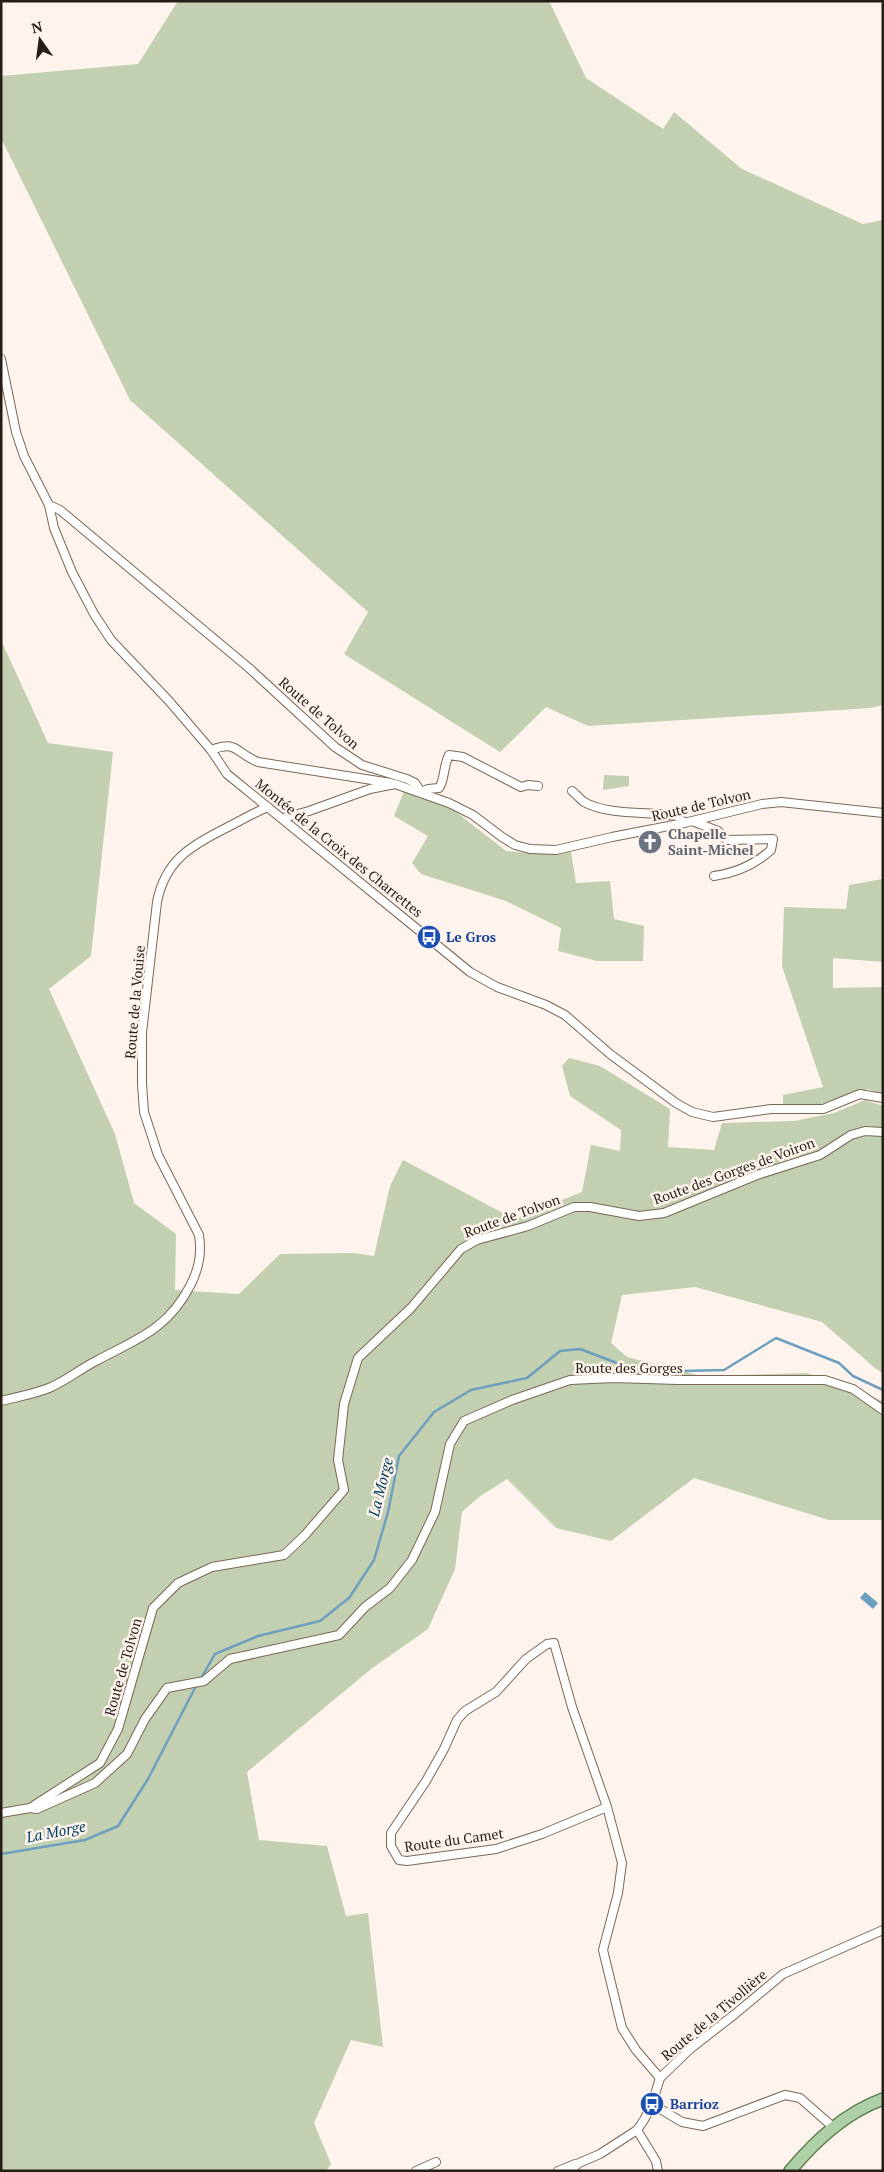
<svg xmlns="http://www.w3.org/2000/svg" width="884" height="2172" font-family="'PT Serif',serif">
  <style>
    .green { fill: #c2cfb1 }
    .water { fill: #6f9fbe }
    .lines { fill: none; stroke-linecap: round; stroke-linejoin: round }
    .stream { stroke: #6f9fbe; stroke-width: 2.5 }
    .street-casing { stroke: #7b6756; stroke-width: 10 }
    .primary-casing { stroke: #5c7c4d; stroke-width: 14 }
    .street { stroke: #fff; stroke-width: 8 }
    .primary { stroke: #afcfa6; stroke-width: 11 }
    .labels { text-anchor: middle; stroke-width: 5; stroke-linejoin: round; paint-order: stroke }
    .street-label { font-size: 14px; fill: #251d16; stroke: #fef4ed }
    .worship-label { font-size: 14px; font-weight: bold; fill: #5b616d; stroke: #fef4ed; text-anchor: start }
    .transit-label { font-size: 14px; font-weight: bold; fill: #164399; stroke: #fef4ed; text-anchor: start }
    .water-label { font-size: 15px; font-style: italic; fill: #004160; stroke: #fef4ed }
  </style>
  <rect width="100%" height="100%" fill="#fef4ed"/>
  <g class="green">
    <path d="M178,1H549L586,78L663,129L674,112L742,169L863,224L883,220V705L870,708L588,726L546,707L500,752L344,654L368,612L130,400L1,138V76L138,64Z"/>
    <path d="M1,640L48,743L113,752L91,956L49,989L115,1134L134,1203L176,1234L175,1290L239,1294L280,1254L354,1253L374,1256L390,1186L403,1160L514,1219L582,1192L591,1145L620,1151L621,1130L570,1096L562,1066L569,1058L600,1066L670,1109L668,1147L714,1150L722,1123L794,1121L834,1113L865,1100L883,1106V1373L876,1369L822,1322L695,1287L622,1295L611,1343L627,1357L701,1376L807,1373L883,1401V1520H829L694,1478L611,1541L556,1528L507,1479L479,1497L462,1512L455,1569L428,1629L371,1669L247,1772L259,1840L327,1846L346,1916L368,1913L383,2047L351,2040L314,2123L331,2164L326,2171H1Z"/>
    <path d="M604,775L629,776V786L603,790Z"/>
    <path d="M410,776L506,851L542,854L571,852L576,883L610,881L614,919L644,926L643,961H597L558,951L561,928L506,901L421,874L412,863L428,836L394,816Z"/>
    <path d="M883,879V962L833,958V988L883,987V1094L868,1089L820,1104H783V1095L823,1087L782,966L784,907L846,909L849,885Z"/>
  </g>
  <path class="water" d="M865,1592L878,1603L873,1609L860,1598Z"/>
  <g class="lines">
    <g class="stream">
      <path d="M200,1680L215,1654L258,1636L320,1621L349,1598L374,1560L388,1512L399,1456L434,1412L471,1390L527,1378L560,1351L580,1349L641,1372L724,1370L776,1338L839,1363L853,1376L883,1390"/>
      <path d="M1,1854L85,1840L118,1826L148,1779L197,1684"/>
    </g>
    <g class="street-casing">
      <g id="street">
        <path d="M1,359L16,432L24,456L49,505L54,528L72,572L94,614L111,640L169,701L211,750L227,774L470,972L497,987L546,1005L565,1015L610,1054L676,1103L692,1112L713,1117L771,1109H823L860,1094L883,1098"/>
        <path d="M49,505L60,510L249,668L335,747L362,765L407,779L415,783L421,792"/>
        <path d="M211,750C238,740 234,752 258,762L391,783"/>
        <path d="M572,791C576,794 580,799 584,802C609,816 650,811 678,816L684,823"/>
        <path d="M421,792L428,789L439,788C445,780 443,766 449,755L463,757L521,787L528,785L538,786"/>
        <path d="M283,818L309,811L370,789L395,784L449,803L473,815L502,837L515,845L530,849L556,850L612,837L684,823L762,804L781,802L883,813"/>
        <path d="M692,821L718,831L727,840L773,839L771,850C754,865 736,873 714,876"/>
        <path d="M1,1401C17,1397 34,1394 49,1388C66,1381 80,1369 96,1361C137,1339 167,1330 190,1286C199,1269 202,1254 199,1235L158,1155L144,1112L142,1084V1033L157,902C165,861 190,846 226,828C240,821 253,813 268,807"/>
        <path d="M607,1807L542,1834L496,1849L407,1861L399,1860L391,1846V1833L426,1781L444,1749L457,1720L465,1711L496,1692L526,1659L547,1644L554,1643L572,1707L607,1807L622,1863L618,1893L603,1950L622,2028L636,2050L660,2078"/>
        <path d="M30,1808L100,1763L118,1729L153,1608L178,1583L212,1567L284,1555L305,1535L344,1490L338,1460L344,1404L358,1358L411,1308L461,1249L477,1240L528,1226L574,1207H590L639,1216L664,1213L757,1175L820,1155L851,1135L865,1131L883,1132"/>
        <path d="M1,1813L30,1808L37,1809L95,1783L127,1754L145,1719L167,1688L204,1681L230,1659L339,1635L365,1607L390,1588L412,1560L435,1512L450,1444L464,1421L512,1400L570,1380L614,1378L678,1380H825L853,1389L883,1410"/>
        <path d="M652,2104L682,2122L703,2126L785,2095L800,2098L833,2127"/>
        <path d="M637,2130L656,2161L658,2171"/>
        <path d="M416,2171L436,2162"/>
        <path d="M558,2171L575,2164"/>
        <path d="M570,2171L579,2163L600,2154L637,2130L644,2120L652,2104L660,2078L690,2049L735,2014L783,1974L883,1930"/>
      </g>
    </g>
    <g class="primary-casing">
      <path id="primary" d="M790,2171C816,2140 845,2113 883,2099"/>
    </g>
    <use href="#street" class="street"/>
    <use href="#primary" class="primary"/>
  </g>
  <defs>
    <g id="church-disc" transform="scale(1.25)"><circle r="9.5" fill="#6b7280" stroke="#fef4ed"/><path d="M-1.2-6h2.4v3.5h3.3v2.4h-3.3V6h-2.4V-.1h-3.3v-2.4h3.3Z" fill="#fff"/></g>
    <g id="bus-disc" transform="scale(1.25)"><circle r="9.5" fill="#1a4fb4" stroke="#fef4ed"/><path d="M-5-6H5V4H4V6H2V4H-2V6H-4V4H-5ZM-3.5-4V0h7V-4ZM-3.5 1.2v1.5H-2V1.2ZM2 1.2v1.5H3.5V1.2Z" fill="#fff"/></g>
  </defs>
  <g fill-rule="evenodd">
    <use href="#church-disc" x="650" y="842"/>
    <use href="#bus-disc" x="429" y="937"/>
    <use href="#bus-disc" x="652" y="2104"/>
  </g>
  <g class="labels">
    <g class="street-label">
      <text transform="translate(319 713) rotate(41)" y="5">Route de Tolvon</text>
      <text transform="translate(701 805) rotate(-13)" y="5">Route de Tolvon</text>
      <text transform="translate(339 848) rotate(39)" y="5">Montée de la Croix des Charrettes</text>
      <text transform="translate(135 1002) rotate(-85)" y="5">Route de la Vouise</text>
      <text transform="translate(734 1171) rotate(-20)" y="5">Route des Gorges de Voiron</text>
      <text transform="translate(512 1216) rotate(-20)" y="5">Route de Tolvon</text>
      <text x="629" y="1373">Route des Gorges</text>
      <text transform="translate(123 1667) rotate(-74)" y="5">Route de Tolvon</text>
      <text transform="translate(454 1840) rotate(-8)" y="5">Route du Camet</text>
      <text transform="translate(714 2015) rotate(-40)" y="5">Route de la Tivollière</text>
    </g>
    <g class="worship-label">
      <text x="668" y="839">Chapelle<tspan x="668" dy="16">Saint-Michel</tspan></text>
    </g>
    <g class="transit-label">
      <text x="446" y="942">Le Gros</text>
      <text x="670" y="2109">Barrioz</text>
    </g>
    <g class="water-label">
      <text transform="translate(381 1487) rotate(-76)" y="5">La Morge</text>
      <text transform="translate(56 1832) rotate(-11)" y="5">La Morge</text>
    </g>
  </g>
  <rect width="884" height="2172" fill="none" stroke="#251d16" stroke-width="5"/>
  <g transform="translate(40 40) rotate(346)" stroke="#fef4ed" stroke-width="4" paint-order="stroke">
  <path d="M0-4L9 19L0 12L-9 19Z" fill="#251d16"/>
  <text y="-8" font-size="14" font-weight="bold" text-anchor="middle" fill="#251d16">N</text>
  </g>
</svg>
